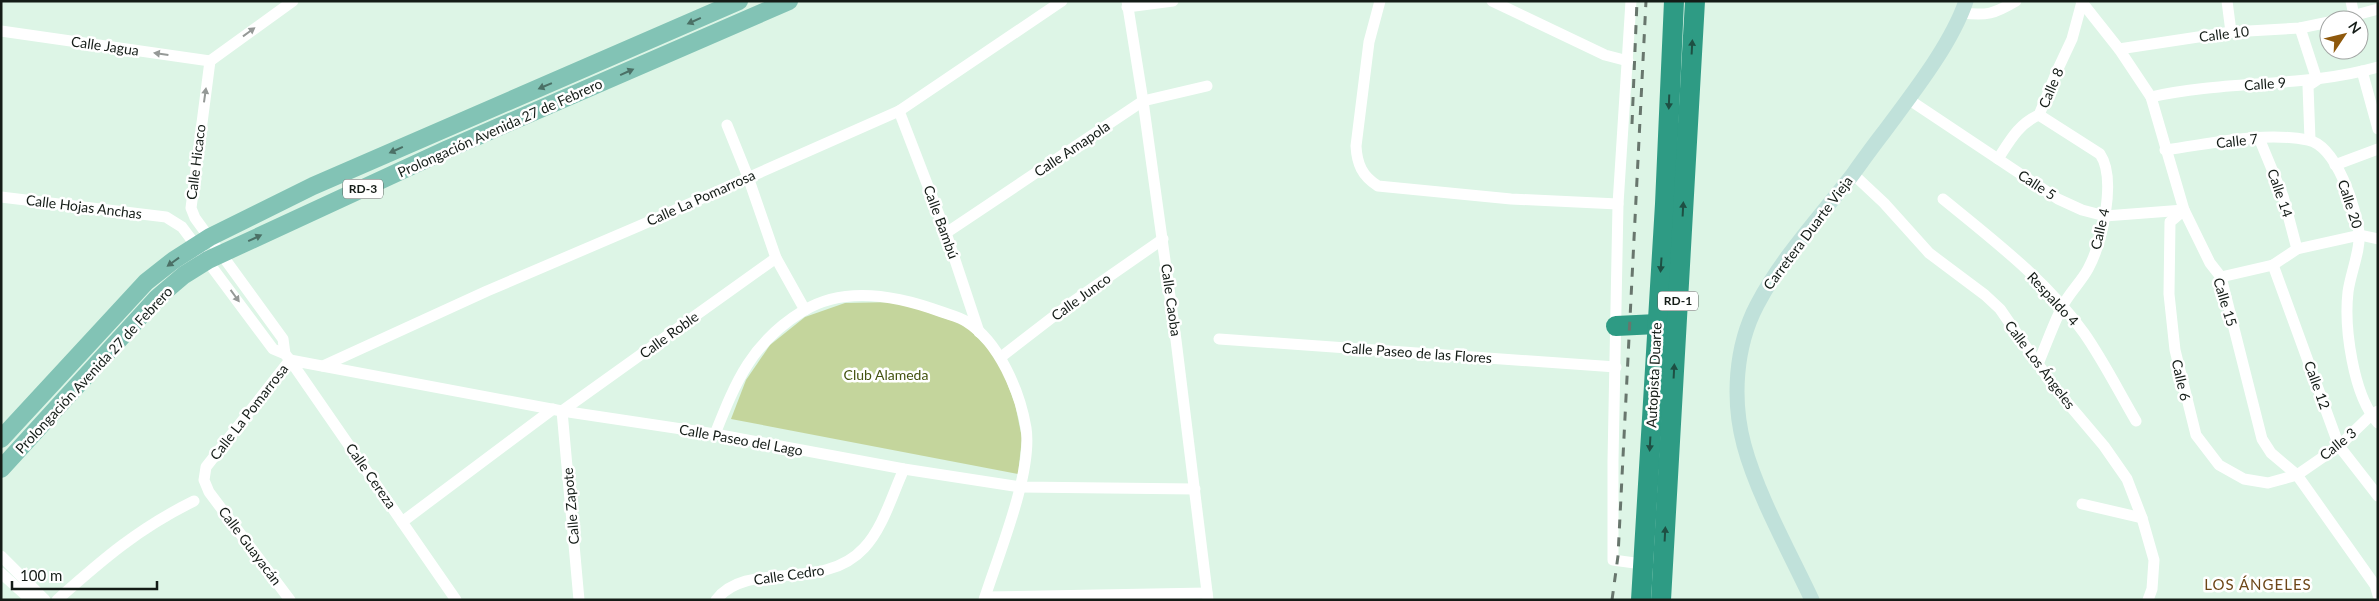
<svg xmlns="http://www.w3.org/2000/svg" width="2379" height="601" font-family="Lato,sans-serif">
  <style>
    .park { fill: #c4d59c }
    .lines { fill: none; stroke-linecap: round; stroke-linejoin: round }
    .street { stroke: #fff; stroke-width: 11 }
    .secondary { stroke: #c0e1da; stroke-width: 15 }
    .primary { stroke: #82c3b5; stroke-width: 18 }
    .highway { stroke: #2e9b84; stroke-width: 20 }
    .rail { stroke: #68766d; stroke-width: 3; stroke-dasharray: 9 9; stroke-linecap: butt }
    .oneway { fill: #4b7066 }
    .oneway2 { fill: #959997 }
    .oneway3 { fill: #1e4f43 }
    .labels { text-anchor: middle; stroke-width: 5; stroke-linejoin: round; paint-order: stroke }
    .shield { fill: #fff; stroke: #5a605d; stroke-width: 1 }
    .shield-label { font-size: 12px; font-weight: bold; fill: #141c17 }
    .street-label { font-size: 14px; fill: #141c17; stroke: #fff }
    .park-label { font-size: 14px; fill: #445311; stroke: #fff }
    .neighbourhood-label { font-size: 15px; letter-spacing: 1px; fill: #6d4718; stroke: #fff }
  </style>
  <rect width="100%" height="100%" fill="#ddf5e6"/>
  <path class="park" d="M897,302L965,325L998,359L1015,404L1022,438L1018,474L731,419L746,380L770,345L805,317L845,303Z"/>
  <g class="lines">
    <g class="street">
      <path d="M1127,1L1143,101L1176,340L1208,600"/>
      <path d="M1380,1L1369,42L1356,146C1357,164 1362,176 1378,186L1511,199L1618,204"/>
      <path d="M1492,1L1605,55L1628,61"/>
      <path d="M1631,1L1618,204L1613,461V560L1642,564"/>
      <path d="M2081,1L2119,49L2151,97L2184,210L2210,263L2221,277L2262,439L2271,453L2297,475L2375,585L2378,595"/>
      <path d="M2227,1L2231,32"/>
      <path d="M2351,1L2354,16"/>
      <path d="M1127,7L1173,1"/>
      <path d="M1962,13C1987,16 1994,14 2016,1"/>
      <path d="M2337,20L2378,9"/>
      <path d="M2300,28L2317,80L2308,86L2310,140"/>
      <path d="M1,31L210,61"/>
      <path d="M2119,49L2231,32L2300,28L2329,22"/>
      <path d="M210,61L191,208L195,218L283,339L285,354"/>
      <path d="M210,61L293,1"/>
      <path d="M2362,71L2378,129"/>
      <path d="M2151,97C2226,80 2304,88 2378,67"/>
      <path d="M1908,99L2058,199L2082,210L2105,216L2184,210"/>
      <path d="M899,111L946,233L979,332"/>
      <path d="M727,125L748,177L776,258L805,310"/>
      <path d="M2259,138L2283,196L2297,249"/>
      <path d="M2165,150C2211,144 2262,131 2308,140C2337,146 2356,208 2359,233C2361,249 2350,275 2348,292C2344,327 2353,396 2378,423"/>
      <path d="M1998,159C2009,142 2019,123 2039,115L2057,71L2072,39L2082,2"/>
      <path d="M2335,165L2378,149"/>
      <path d="M1853,174L1884,203L1929,253L1985,295L2000,309L2054,387L2104,446L2127,479L2142,518L2154,560L2152,589L2148,600"/>
      <path d="M1,197L166,217L182,227L273,349L285,354L290,360L456,600"/>
      <path d="M1943,199C1993,240 2046,280 2084,333C2103,360 2119,392 2136,421"/>
      <path d="M2184,210L2170,222L2169,294L2175,350L2196,435L2219,465L2244,479L2268,483L2297,475L2339,446L2371,415L2378,411"/>
      <path d="M946,233L1143,101L1207,86"/>
      <path d="M2273,265L2339,446L2378,496"/>
      <path d="M2221,277L2273,265L2297,249L2360,235L2378,239"/>
      <path d="M1219,339L1616,367"/>
      <path d="M1001,357L1071,303L1163,239"/>
      <path d="M2038,364C2046,345 2053,325 2062,307C2069,293 2081,282 2088,269C2102,243 2117,179 2100,154L2039,115"/>
      <path d="M323,366L487,291L639,226L899,111L1062,1"/>
      <path d="M715,434C736,381 752,342 803,311C845,285 899,296 942,312C950,315 960,317 967,322C999,342 1020,392 1026,428C1033,472 998,556 984,600"/>
      <path d="M2082,504L2142,518"/>
      <path d="M402,522L553,409"/>
      <path d="M1,556L45,600"/>
      <path d="M1,573L31,600"/>
      <path d="M985,597L1207,593"/>
      <path d="M57,600C103,559 139,528 194,501"/>
      <path d="M290,600L209,492L204,480L206,467L290,360L562,411L715,434L904,469L1020,487L1195,489"/>
      <path d="M579,600L562,411L776,258"/>
      <path d="M716,600C747,559 823,593 864,548C883,528 892,495 904,469"/>
    </g>
    <path class="secondary" d="M1812,600C1790,553 1757,494 1744,445C1732,400 1735,347 1757,305C1782,257 1820,217 1853,174C1863,160 1873,146 1884,132C1912,94 1951,45 1966,1"/>
    <g class="primary">
      <path d="M1,439L146,282L174,260L210,237L313,186L739,1"/>
      <path d="M1,469L157,298L184,275L208,260L448,149L789,1"/>
    </g>
    <g class="highway">
      <path d="M1616,326L1657,324"/>
      <path d="M1641,600L1665,204L1674,1"/>
      <path d="M1661,600L1695,1"/>
    </g>
    <g class="rail">
      <path d="M1632,124L1637,1"/>
      <path d="M1612,600L1618,556L1646,1"/>
    </g>
  </g>
  <defs><path id="oneway-solid" d="M-6-.8H1V-3.2L6.5 0L1 3.2V.8H-6Z" transform="scale(1.25)"/></defs>
  <g class="oneway">
    <use href="#oneway-solid" transform="translate(694 21) rotate(156)"/>
    <use href="#oneway-solid" transform="translate(627 72) rotate(-24)"/>
    <use href="#oneway-solid" transform="translate(545 86) rotate(157)"/>
    <use href="#oneway-solid" transform="translate(396 150) rotate(156)"/>
    <use href="#oneway-solid" transform="translate(255 238) rotate(-25)"/>
    <use href="#oneway-solid" transform="translate(173 262) rotate(144)"/>
  </g>
  <g class="oneway2">
    <use href="#oneway-solid" transform="translate(249 32) rotate(-36)"/>
    <use href="#oneway-solid" transform="translate(161 54) rotate(-172)"/>
    <use href="#oneway-solid" transform="translate(205 95) rotate(-82)"/>
    <use href="#oneway-solid" transform="translate(235 296) rotate(54)"/>
  </g>
  <g class="oneway3">
    <use href="#oneway-solid" transform="translate(1692 47) rotate(-87)"/>
    <use href="#oneway-solid" transform="translate(1669 102) rotate(92)"/>
    <use href="#oneway-solid" transform="translate(1683 209) rotate(-87)"/>
    <use href="#oneway-solid" transform="translate(1661 265) rotate(94)"/>
    <use href="#oneway-solid" transform="translate(1674 371) rotate(-87)"/>
    <use href="#oneway-solid" transform="translate(1650 444) rotate(93)"/>
    <use href="#oneway-solid" transform="translate(1665 534) rotate(-87)"/>
  </g>
  <g class="labels">
    <g class="shield">
      <rect x="343" y="179.5" width="40" height="19" rx="4"/>
      <rect x="1658" y="291.5" width="40" height="19" rx="4"/>
    </g>
    <g class="shield-label">
      <text x="363" y="193">RD-3</text>
      <text x="1678" y="305">RD-1</text>
    </g>
    <g class="street-label">
      <text transform="translate(2224 34) rotate(-7)" y="5">Calle 10</text>
      <text transform="translate(105 46) rotate(8)" y="5">Calle Jagua</text>
      <text transform="translate(2265 84) rotate(-4)" y="5">Calle 9</text>
      <text transform="translate(2051 88) rotate(-67)" y="5">Calle 8</text>
      <text transform="translate(500 128) rotate(-24)" y="5">Prolongación Avenida 27 de Febrero</text>
      <text transform="translate(2237 141) rotate(-6)" y="5">Calle 7</text>
      <text transform="translate(1072 149) rotate(-34)" y="5">Calle Amapola</text>
      <text transform="translate(196 162) rotate(-83)" y="5">Calle Hicaco</text>
      <text transform="translate(2037 185) rotate(33)" y="5">Calle 5</text>
      <text transform="translate(2280 193) rotate(71)" y="5">Calle 14</text>
      <text transform="translate(701 198) rotate(-24)" y="5">Calle La Pomarrosa</text>
      <text transform="translate(2350 204) rotate(72)" y="5">Calle 20</text>
      <text transform="translate(84 207) rotate(7)" y="5">Calle Hojas Anchas</text>
      <text transform="translate(941 222) rotate(70)" y="5">Calle Bambú</text>
      <text transform="translate(2100 229) rotate(-77)" y="5">Calle 4</text>
      <text transform="translate(1808 233) rotate(-53)" y="5">Carretera Duarte Vieja</text>
      <text transform="translate(1081 297) rotate(-36)" y="5">Calle Junco</text>
      <text transform="translate(2053 299) rotate(47)" y="5">Respaldo 4</text>
      <text transform="translate(1171 300) rotate(82)" y="5">Calle Caoba</text>
      <text transform="translate(2225 302) rotate(73)" y="5">Calle 15</text>
      <text transform="translate(669 335) rotate(-36)" y="5">Calle Roble</text>
      <text transform="translate(1417 353) rotate(4)" y="5">Calle Paseo de las Flores</text>
      <text transform="translate(2040 365) rotate(53)" y="5">Calle Los Ángeles</text>
      <text transform="translate(94 370) rotate(-47)" y="5">Prolongación Avenida 27 de Febrero</text>
      <text transform="translate(1654 375) rotate(-87)" y="5">Autopista Duarte</text>
      <text transform="translate(2181 380) rotate(77)" y="5">Calle 6</text>
      <text transform="translate(2317 385) rotate(70)" y="5">Calle 12</text>
      <text transform="translate(249 412) rotate(-52)" y="5">Calle La Pomarrosa</text>
      <text transform="translate(741 440) rotate(10)" y="5">Calle Paseo del Lago</text>
      <text transform="translate(2338 444) rotate(-39)" y="5">Calle 3</text>
      <text transform="translate(371 476) rotate(55)" y="5">Calle Cereza</text>
      <text transform="translate(571 506) rotate(-95)" y="5">Calle Zapote</text>
      <text transform="translate(250 546) rotate(53)" y="5">Calle Guayacán</text>
      <text transform="translate(789 575) rotate(-8)" y="5">Calle Cedro</text>
    </g>
    <g class="park-label">
      <text x="886" y="380">Club Alameda</text>
    </g>
    <g class="neighbourhood-label">
      <text x="2258" y="590">LOS ÁNGELES</text>
    </g>
  </g>
  <rect width="2379" height="601" fill="none" stroke="#141c17" stroke-width="5"/>
  <g transform="translate(2344 35) rotate(55)"><circle r="24" fill="#ffffff" stroke="#a1a4a2"/>
  <path d="M0-4L9 19L0 12L-9 19Z" fill="#8f590d"/>
  <text y="-8" font-size="14" font-weight="bold" text-anchor="middle" fill="#141c17">N</text>
  </g>
  <path d="M12 581v8h145v-8" fill="none" stroke="#141c17" stroke-width="2.5"/>
  <text x="20" y="581" font-size="15" fill="#141c17" stroke="#ffffff" stroke-width="4" paint-order="stroke">100 m</text>
</svg>
